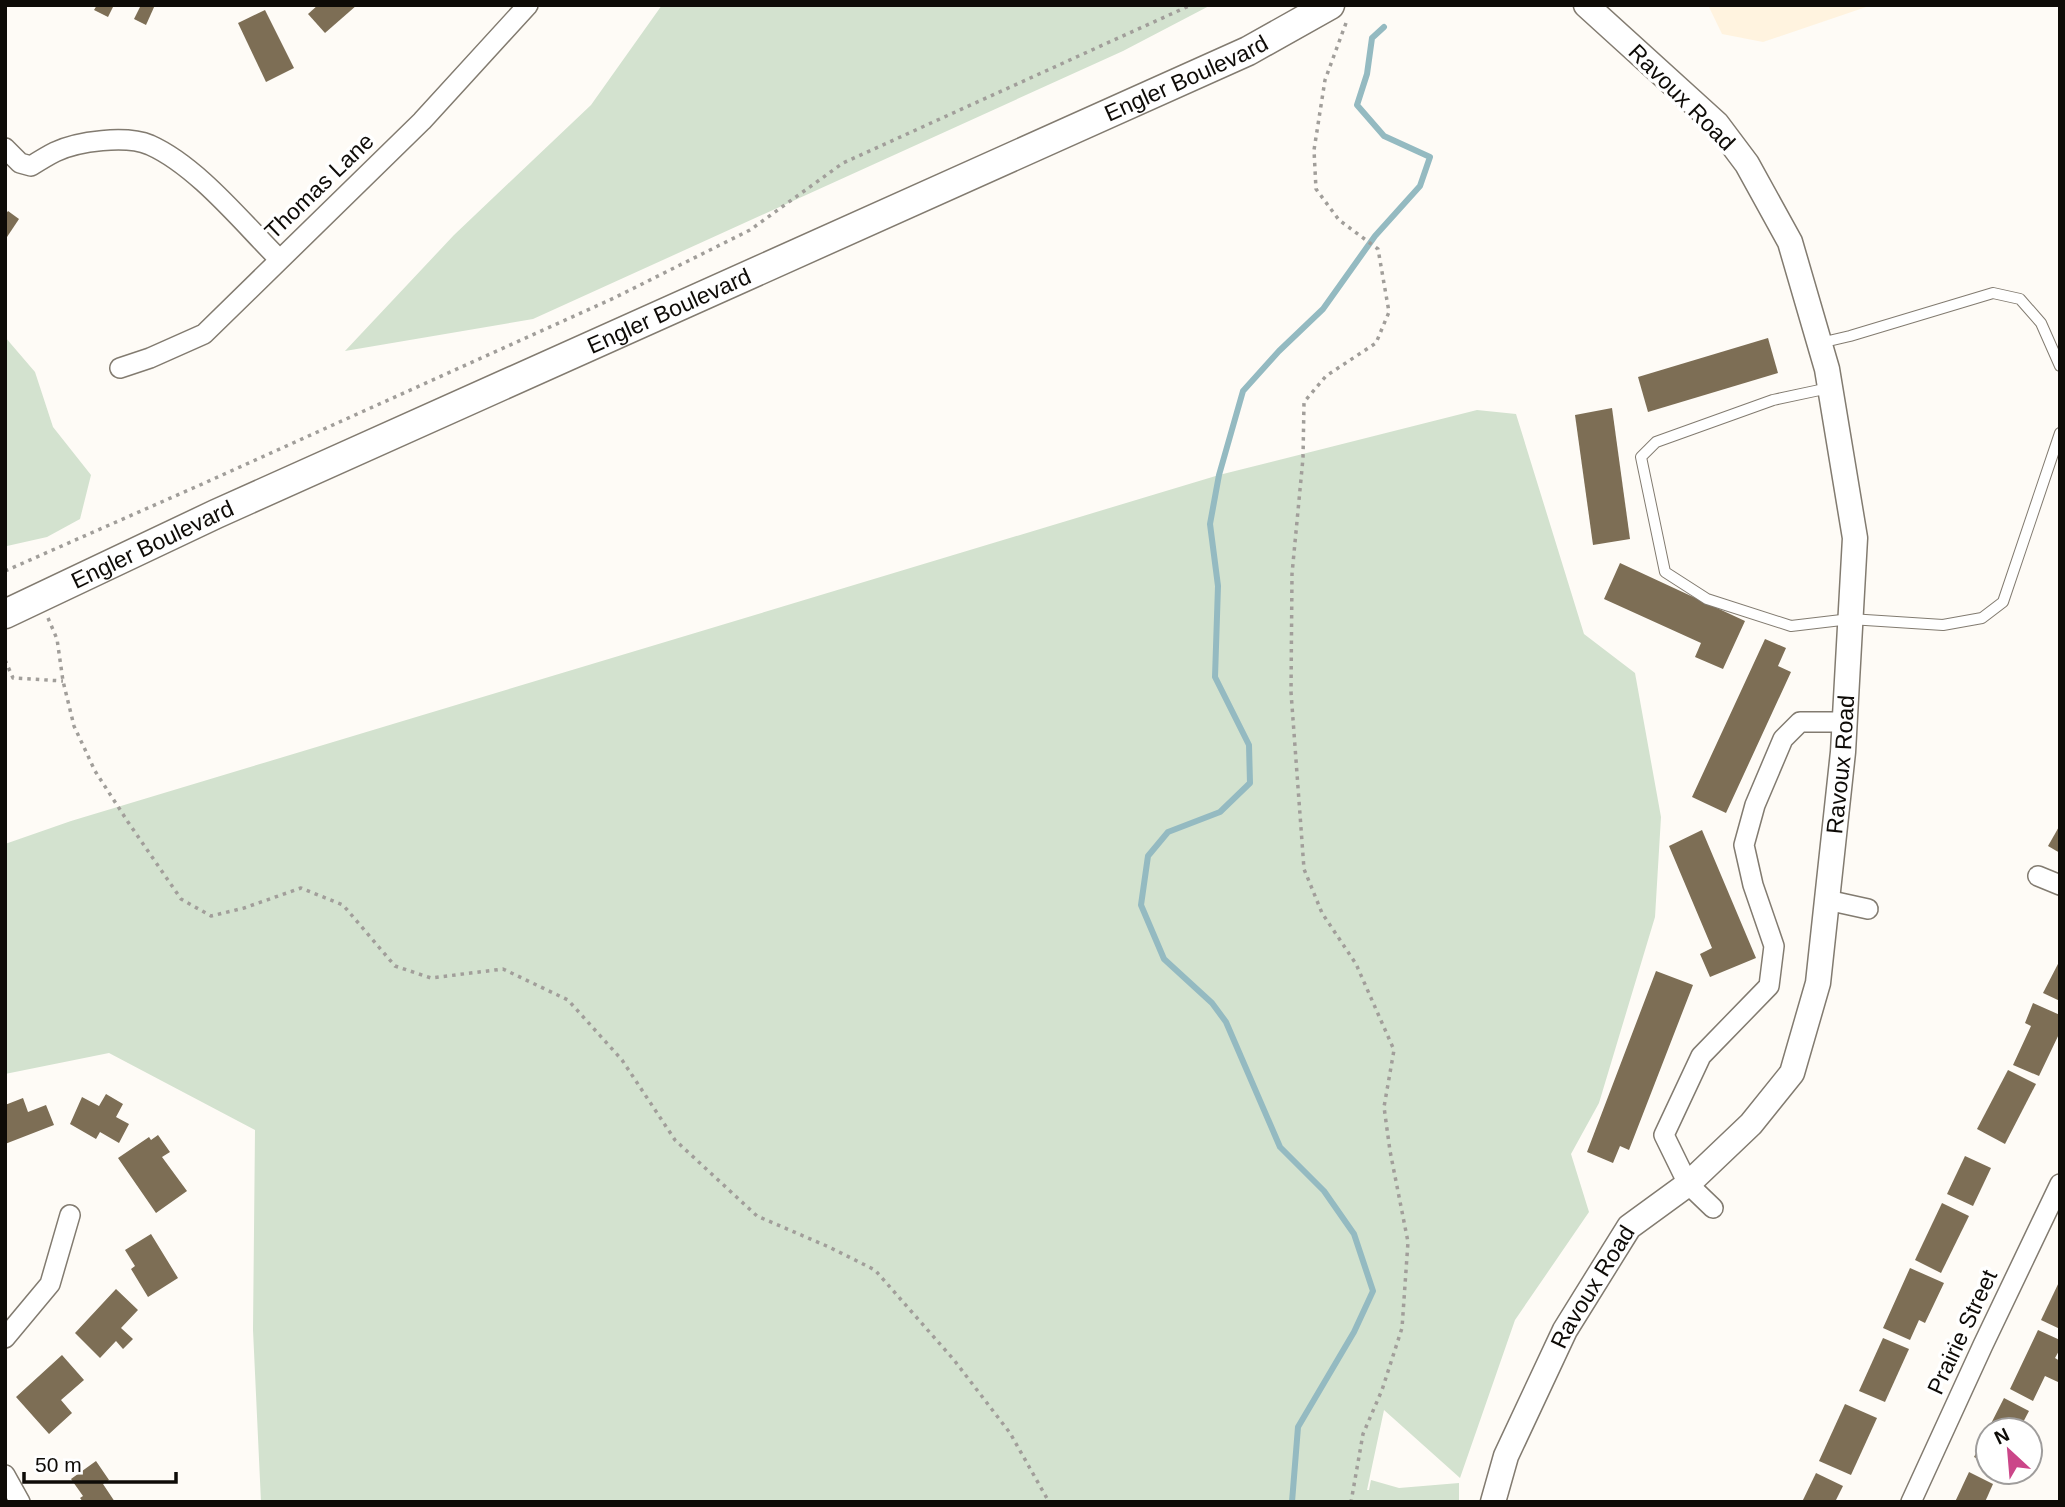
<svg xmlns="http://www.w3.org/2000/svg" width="2065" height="1507" font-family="Arial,sans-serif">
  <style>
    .built { fill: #fff3df }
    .green { fill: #d3e2cf }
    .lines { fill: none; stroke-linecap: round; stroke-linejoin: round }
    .stream { stroke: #94bac1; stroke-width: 6 }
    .building { fill: #7d6e55 }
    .service-casing { stroke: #827b70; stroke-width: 12 }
    .minor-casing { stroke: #827b70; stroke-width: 22 }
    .tertiary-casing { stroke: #827b70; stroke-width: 27 }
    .secondary-casing { stroke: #827b70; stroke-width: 31 }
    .path { stroke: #a19e9a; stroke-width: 3.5; stroke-dasharray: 3.5 5; stroke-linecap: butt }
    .service { stroke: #fff; stroke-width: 10 }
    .minor { stroke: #fff; stroke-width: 19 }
    .tertiary { stroke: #fff; stroke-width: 24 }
    .secondary { stroke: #fff; stroke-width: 28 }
    .labels { text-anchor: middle; stroke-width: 7; stroke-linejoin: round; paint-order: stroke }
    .street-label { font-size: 23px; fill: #0e0b07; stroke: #fff }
  </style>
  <rect width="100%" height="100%" fill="#fefbf6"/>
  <path class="built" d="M1708,5H1872L1763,42L1722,34Z"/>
  <g class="green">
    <path d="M662,5H1211L1123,51L533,319L345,351L454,235L591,105Z"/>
    <path d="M5,337L35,372L53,427L91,475L80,519L47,537L7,546H5Z"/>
    <path d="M1477,410L1516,414L1584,634L1635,673L1661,817L1655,917L1599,1103L1571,1154L1589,1212L1515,1320L1460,1478L1384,1410L1367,1490H1369L1371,1480L1399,1488L1459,1483V1502H261L253,1330L255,1130L109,1053L5,1074V844L71,821L1219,475Z"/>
  </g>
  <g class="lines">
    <path class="stream" d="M1292,1502L1298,1427L1354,1332L1373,1291L1354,1234L1324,1191L1280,1147L1226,1022L1212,1003L1164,959L1141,905L1148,856L1168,832L1220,812L1250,783L1249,745L1215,677L1218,586L1210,524L1219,475L1243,391L1279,351L1323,309L1375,236L1420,186L1430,157L1384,136L1357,105L1367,74L1372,38L1384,27"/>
  </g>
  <g class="building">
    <path d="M97,5H114L108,17L94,10Z"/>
    <path d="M141,5H155L146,25L134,19Z"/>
    <path d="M318,5H357L325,33L308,14Z"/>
    <path d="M265,10L294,68L266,82L238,23Z"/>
    <path d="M8,211L19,219L5,240V215Z"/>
    <path d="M1768,338L1778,373L1648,412L1638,377Z"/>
    <path d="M1612,408L1630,539L1593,545L1575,415Z"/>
    <path d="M1620,563L1745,621L1723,669L1695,657L1701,643L1604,599Z"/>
    <path d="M1765,639L1786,648L1778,666L1791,672L1726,813L1692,797Z"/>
    <path d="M2060,825V853L2048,846Z"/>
    <path d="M1702,830L1756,958L1710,977L1700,954L1712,948L1669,846Z"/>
    <path d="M2060,960V1001L2043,993Z"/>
    <path d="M1656,971L1693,985L1629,1150L1620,1146L1613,1163L1587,1152Z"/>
    <path d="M2033,1003L2060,1015V1032L2039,1076L2013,1065L2031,1026L2025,1023Z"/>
    <path d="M2008,1070L2036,1084L2005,1144L1977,1129Z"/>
    <path d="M106,1094L123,1104L116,1117L129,1124L119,1143L100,1132L96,1139L70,1124L82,1097L99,1106Z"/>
    <path d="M23,1098L28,1112L46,1105L54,1125L5,1144V1105Z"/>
    <path d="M158,1135L170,1152L162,1157L187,1191L156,1213L118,1158L149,1137L151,1140Z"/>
    <path d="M1965,1156L1991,1168L1973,1206L1947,1194Z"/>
    <path d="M1942,1203L1969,1216L1941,1273L1915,1260Z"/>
    <path d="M151,1234L178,1278L148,1297L131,1269L135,1266L125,1250Z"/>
    <path d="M1910,1268L1944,1283L1925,1323L1919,1320L1910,1340L1883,1328Z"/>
    <path d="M2060,1280V1329L2041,1320Z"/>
    <path d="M116,1289L138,1310L121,1328L133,1339L123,1349L116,1341L100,1358L75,1333Z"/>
    <path d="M2038,1330L2060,1340V1349L2055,1358L2060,1361V1378L2058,1382L2045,1376L2033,1401L2010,1389Z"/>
    <path d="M1883,1338L1909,1349L1885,1402L1859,1391Z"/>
    <path d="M62,1355L84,1380L61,1400L72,1413L49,1434L16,1397Z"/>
    <path d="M2004,1398L2029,1411L2019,1430H1988V1464L1974,1457Z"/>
    <path d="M1845,1404L1877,1418L1851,1475L1819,1461Z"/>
    <path d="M2030,1435L2037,1438L2030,1451Z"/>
    <path d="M96,1461L109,1480L103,1484L115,1502H83L80,1498L83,1496L71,1479Z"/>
    <path d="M1969,1472L1993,1484L1985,1502H1955Z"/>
    <path d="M1816,1473L1843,1486L1835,1502H1802Z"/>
  </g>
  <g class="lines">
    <g class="service-casing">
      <g id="service">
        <path d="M1820,343L1850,336L1993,293L2020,299L2041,323L2060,366"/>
        <path d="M1829,388L1773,400L1656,442L1641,457L1665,572L1707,599L1791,626L1850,619L1943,625L1982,618L2003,602L2060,433"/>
      </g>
    </g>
    <g class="minor-casing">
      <g id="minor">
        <path d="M5,148L20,163L31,166C39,161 47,156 55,152C78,141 126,135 150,145C197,166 242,222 279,259"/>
        <path d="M120,368L150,358L204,334L422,121L528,5"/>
        <path d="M2038,876L2060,885"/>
        <path d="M1827,900L1868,909"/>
        <path d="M1713,1208L1688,1184L1664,1135L1701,1056L1769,986L1774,946L1753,885L1744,845L1755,805L1783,739L1800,722H1845"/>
        <path d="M5,1338L50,1284L70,1215"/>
        <path d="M5,1475L20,1502"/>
        <path d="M1911,1502L1983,1345L2060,1184"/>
      </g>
    </g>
    <g class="tertiary-casing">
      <g id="tertiary">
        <path id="s1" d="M1493,1502L1506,1456L1565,1330L1629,1227L1688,1184L1751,1124L1792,1073L1818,983L1843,752L1855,538L1827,369L1790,242L1747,164L1717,124L1586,5"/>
      </g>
    </g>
    <g class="secondary-casing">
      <g id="secondary">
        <path id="s2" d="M5,614L216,514L1248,51L1330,5"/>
      </g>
    </g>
    <g class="path">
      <path d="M1346,23L1325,80L1314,150L1316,189L1339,220L1378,249L1389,312L1376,343L1326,376L1304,402L1303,458L1292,574L1291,692L1304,869L1322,913L1356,964L1394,1050L1384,1107L1390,1151L1408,1242L1402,1328L1382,1390L1363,1434L1351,1502"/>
      <path d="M5,571L200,485L614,298L750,230L843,163L1191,5"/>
      <path d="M48,618L57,639L63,681L74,726L95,771L128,822L181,899L211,916L244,908L301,888L343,905L395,966L431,978L503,969L568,1000L622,1060L675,1140L757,1216L829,1247L875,1270L954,1360L1010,1433L1049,1502"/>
      <path d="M5,660L13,678L63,681"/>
    </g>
    <use href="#service" class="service"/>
    <use href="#minor" class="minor"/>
    <use href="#tertiary" class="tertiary"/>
    <use href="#secondary" class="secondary"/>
  </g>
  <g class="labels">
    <g class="street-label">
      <text dy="8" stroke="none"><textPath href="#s2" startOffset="1297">Engler Boulevard</textPath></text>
      <text transform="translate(1682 97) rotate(45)" y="8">Ravoux Road</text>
      <text transform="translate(319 186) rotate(-44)" y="8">Thomas Lane</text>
      <text dy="8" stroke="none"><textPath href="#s2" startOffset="730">Engler Boulevard</textPath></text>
      <text dy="8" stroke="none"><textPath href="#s2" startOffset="163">Engler Boulevard</textPath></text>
      <text dy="8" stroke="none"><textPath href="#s1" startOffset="847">Ravoux Road</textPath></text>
      <text dy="8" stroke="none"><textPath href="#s1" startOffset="238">Ravoux Road</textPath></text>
      <text transform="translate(1962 1332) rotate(-65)" y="8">Prairie Street</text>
    </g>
  </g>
  <rect width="2065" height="1507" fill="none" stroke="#0e0b07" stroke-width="14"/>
  <g transform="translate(2009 1451) rotate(334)"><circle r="33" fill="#ffffff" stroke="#9f9d9c" stroke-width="2"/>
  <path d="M0-5L12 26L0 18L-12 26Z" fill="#cb4689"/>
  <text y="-10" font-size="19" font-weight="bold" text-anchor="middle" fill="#0e0b07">N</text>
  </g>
  <path d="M24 1472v10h152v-10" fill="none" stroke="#0e0b07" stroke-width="3.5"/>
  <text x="35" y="1472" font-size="21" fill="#0e0b07" stroke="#ffffff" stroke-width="5" paint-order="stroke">50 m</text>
</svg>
